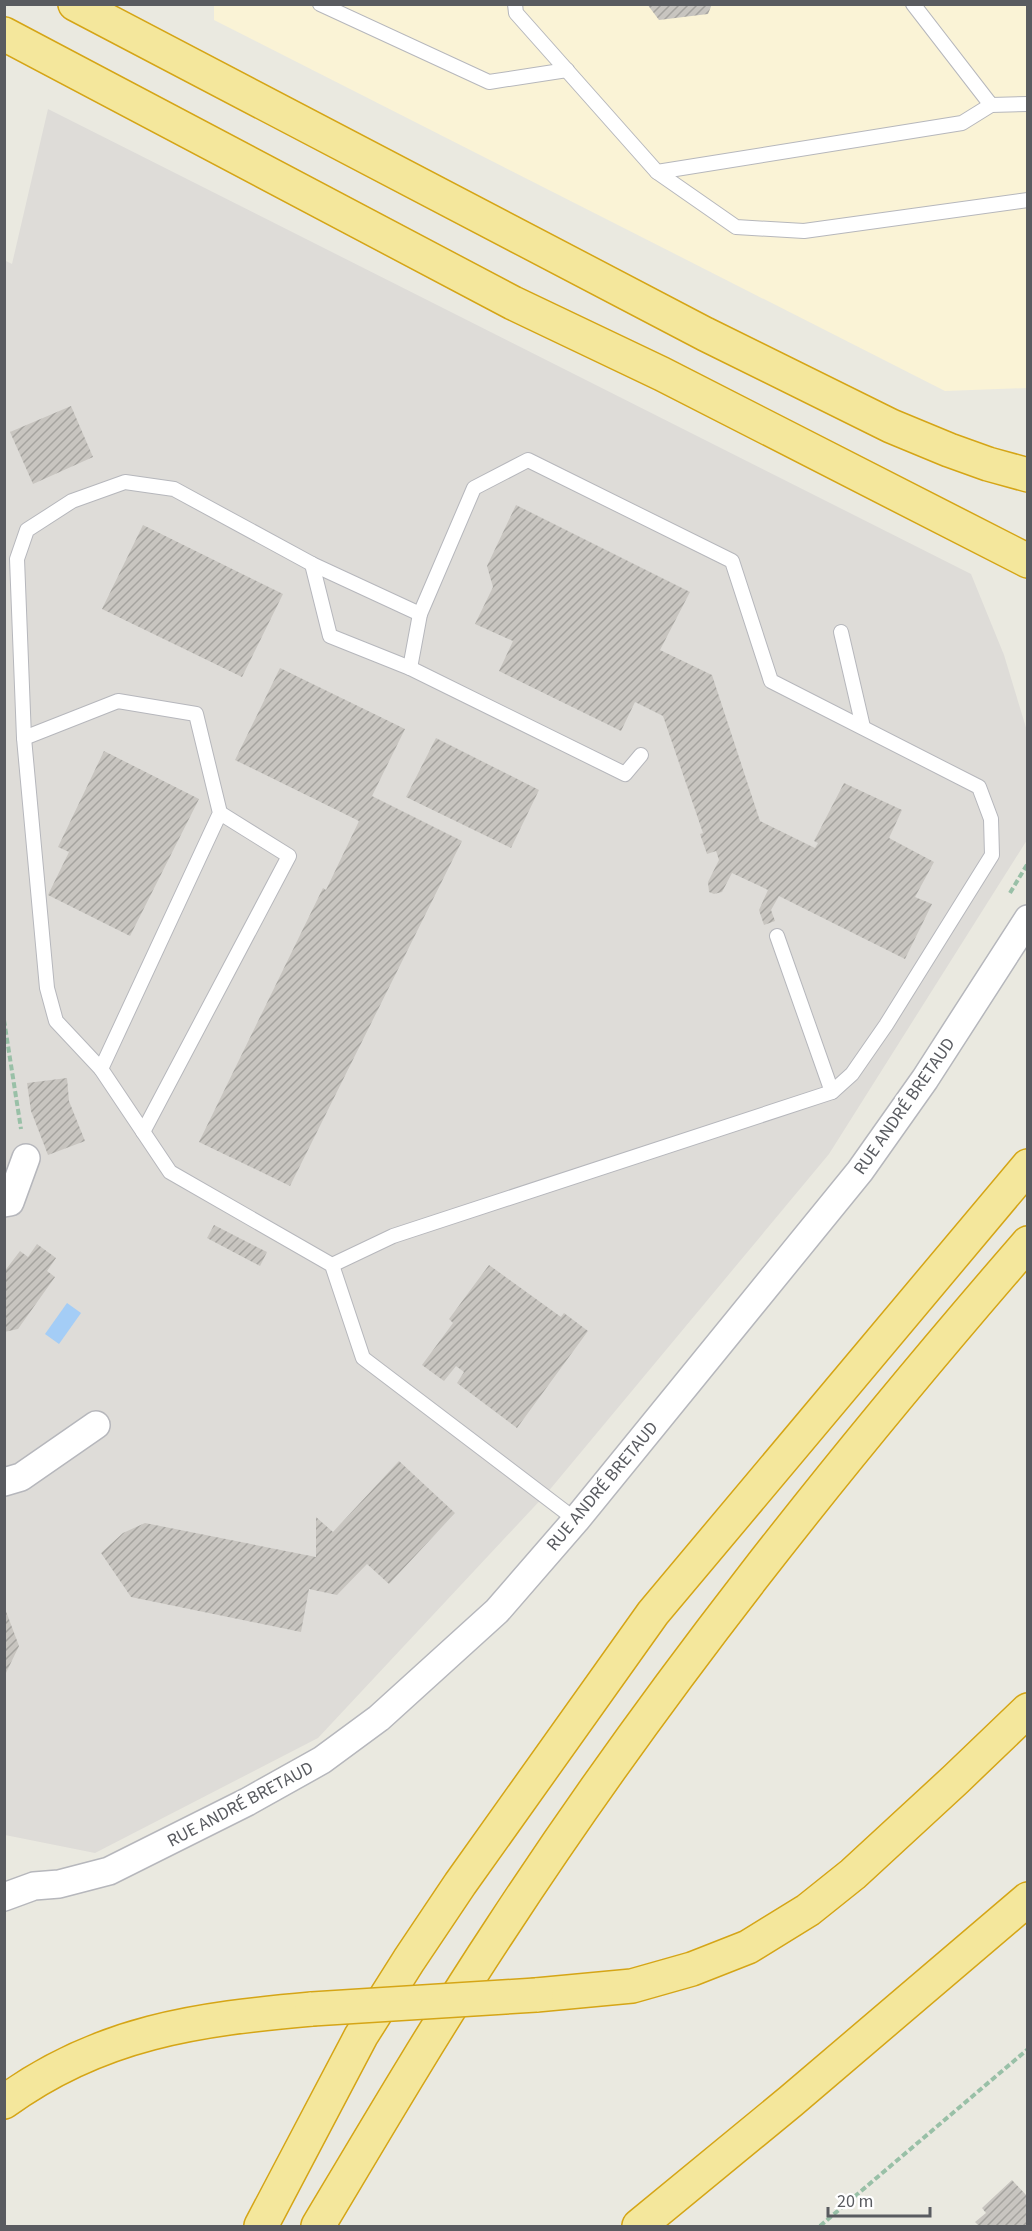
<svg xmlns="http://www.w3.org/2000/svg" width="1032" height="2231" font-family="'Source Sans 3',sans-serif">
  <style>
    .commercial { fill: #faf3d6 }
    .industrial { fill: #dedcd8 }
    .water { fill: #a4cdf6 }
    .building { fill: url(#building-hatch) }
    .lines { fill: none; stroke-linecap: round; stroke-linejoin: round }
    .service-casing { stroke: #b6b7bc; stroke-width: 16 }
    .minor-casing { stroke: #b6b7bc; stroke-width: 30 }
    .trunk-casing { stroke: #d5a516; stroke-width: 36 }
    .path { stroke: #99c0a7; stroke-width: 4; stroke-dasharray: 6 3; stroke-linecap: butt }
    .service { stroke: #fff; stroke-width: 14 }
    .minor { stroke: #fff; stroke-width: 27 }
    .trunk { stroke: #f4e79c; stroke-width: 33 }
    .trunk-bridge-casing { stroke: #d5a516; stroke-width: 36; stroke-linecap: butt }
    .trunk-bridge { stroke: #f4e79c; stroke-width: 33 }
    .labels { text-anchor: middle; stroke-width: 6; stroke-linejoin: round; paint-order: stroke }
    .street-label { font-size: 18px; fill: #595b60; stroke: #fff }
  </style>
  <defs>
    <pattern id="building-hatch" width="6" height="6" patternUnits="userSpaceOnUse" patternTransform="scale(1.5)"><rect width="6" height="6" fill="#c8c5c0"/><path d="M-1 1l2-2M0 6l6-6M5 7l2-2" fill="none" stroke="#a5a39f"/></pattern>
  </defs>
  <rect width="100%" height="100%" fill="#eae9e0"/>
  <path class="commercial" d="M214,5H1027V388L945,391L214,20Z"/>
  <path class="industrial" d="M48,109L971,574L1004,655L1027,731V840L829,1154L547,1493L318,1738L95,1853L5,1835L4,260L12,264Z"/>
  <path class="water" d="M67,1303L81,1313L59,1344L45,1334Z"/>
  <g class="building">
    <path d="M647,4H712L708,14L659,20Z"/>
    <path d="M71,406L93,457L33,484L10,432Z"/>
    <path d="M516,505L690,592L660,650L712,675L760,821L815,848L818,843L814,841L844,783L902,810L889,838L934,862L915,897L932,904L905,959L779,896L771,910L775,921L764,925L759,910L768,890L732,873L722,892L714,894L709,892L708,882L719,860L716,851L707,854L700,834L703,833L663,716L635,702L621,731L499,671L513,641L475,624L493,587L487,566Z"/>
    <path d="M143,525L283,594L242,677L102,609Z"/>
    <path d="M280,668L405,729L372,796L462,841L290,1186L199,1142L323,888L326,890L359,821L235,760Z"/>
    <path d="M436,738L539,790L511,848L406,797Z"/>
    <path d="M104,751L199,799L130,936L48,895L69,852L58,847Z"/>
    <path d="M67,1078L69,1101L85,1141L48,1155L31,1111L27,1083Z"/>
    <path d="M214,1225L267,1252L260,1266L207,1238Z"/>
    <path d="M37,1244L56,1258L47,1271L55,1277L18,1329L4,1332V1272L20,1251L28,1257Z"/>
    <path d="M489,1265L561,1317L564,1313L588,1331L517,1428L457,1383L464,1372L456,1366L444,1381L422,1365L453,1323L449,1319Z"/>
    <path d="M399,1461L455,1513L389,1584L367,1564L337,1595L309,1589L301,1632L131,1597L101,1553L123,1533L145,1523L316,1557V1517L333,1532Z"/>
    <path d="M4,1606L19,1646L4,1677Z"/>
    <path d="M1012,2180L1028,2197V2226H979L975,2222L986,2213L982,2208Z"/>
  </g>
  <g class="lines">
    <g class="service-casing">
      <g id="service">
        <path d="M320,4L489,82L567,70"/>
        <path d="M515,4L516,13L657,172L962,123L991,105"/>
        <path d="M913,4L991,105L1028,104"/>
        <path d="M657,172L736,227L804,231L1028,200"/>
        <path d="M312,564L330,636L410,668L625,774L641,755"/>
        <path d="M841,632L863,727"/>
        <path d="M24,738L118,701L196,714L220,813L101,1069L170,1172L332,1265L363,1358L576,1520"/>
        <path d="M777,936L832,1092"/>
        <path d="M101,1069L56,1021L47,988L24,738L17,559L27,530L72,501L125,482L174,489L312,564L420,614L410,668"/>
        <path d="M143,1132L289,856L220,813"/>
        <path d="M332,1265L393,1236L832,1092L852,1074L886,1025L992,855L991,819L979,787L771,681L732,561L528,460L474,488L420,614"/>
      </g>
    </g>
    <g class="minor-casing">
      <g id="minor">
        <path d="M4,1203L10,1202L26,1158"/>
        <path d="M4,1482L21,1477L96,1425"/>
        <path d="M4,1897L34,1886L59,1884L109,1871L247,1802L322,1760L379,1718L497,1611L576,1520L860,1171L925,1079L1028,919"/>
      </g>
    </g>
    <g class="trunk-casing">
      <g id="trunk">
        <path d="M75,4L705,334L891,426L949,450L988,464L1028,475"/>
        <path d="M4,34L513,303L662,374L1028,561"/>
        <path d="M536,1995L632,1986L692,1969L748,1947L808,1910L853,1874L956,1779L1028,1710"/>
        <path d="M4,2102C100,2032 198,2019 312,2009"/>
        <path d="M261,2226L361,2036L409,1960L460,1884L653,1613L1028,1166"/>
        <path d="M318,2226C377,2127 436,2027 500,1930C658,1688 839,1461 1028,1243"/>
        <path d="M639,2226L791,2101L1028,1899"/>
      </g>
    </g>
    <g class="path">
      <path d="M1010,893L1028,863"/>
      <path d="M4,1020L21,1129"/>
      <path d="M820,2226L1028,2049"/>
    </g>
    <use href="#service" class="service"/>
    <use href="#minor" class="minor"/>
    <use href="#trunk" class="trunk"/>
    <g class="trunk-bridge-casing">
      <path id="trunk-bridge" d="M312,2009L536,1995"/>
    </g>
    <use href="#trunk-bridge" class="trunk-bridge"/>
  </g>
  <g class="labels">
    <g class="street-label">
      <text transform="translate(904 1106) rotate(-55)" y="6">RUE ANDRÉ BRETAUD</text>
      <text transform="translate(602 1486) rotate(-50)" y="6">RUE ANDRÉ BRETAUD</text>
      <text transform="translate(240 1804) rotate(-28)" y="6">RUE ANDRÉ BRETAUD</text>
    </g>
  </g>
  <rect width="1032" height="2231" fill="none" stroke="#595b60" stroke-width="12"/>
  <path d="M828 2207v9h102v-9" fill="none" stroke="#595b60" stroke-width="3"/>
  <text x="837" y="2207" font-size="18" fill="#595b60" stroke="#ffffff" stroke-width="4.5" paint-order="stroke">20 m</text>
</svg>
